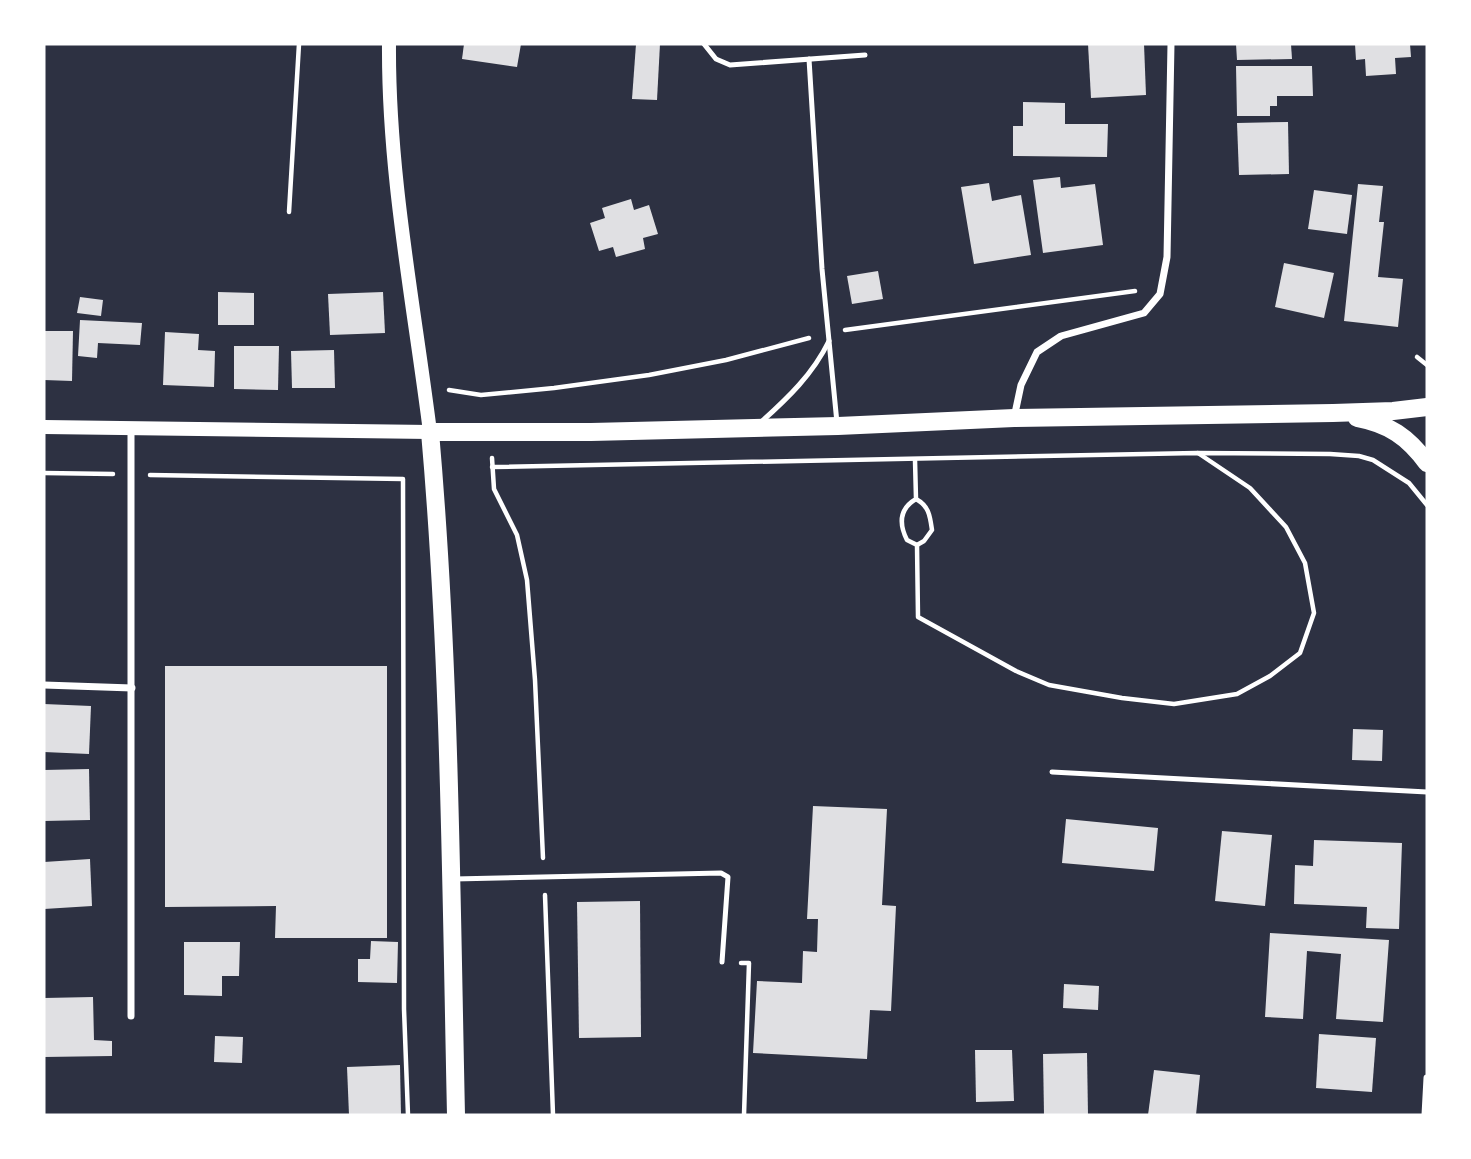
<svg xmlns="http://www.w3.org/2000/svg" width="1471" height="1159" font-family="Cabin,sans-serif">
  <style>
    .building { fill: #e0e0e3 }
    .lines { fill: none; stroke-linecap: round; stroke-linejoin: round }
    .path { stroke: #fff; stroke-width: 4.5 }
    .service { stroke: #fff; stroke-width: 5 }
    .minor { stroke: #fff; stroke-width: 7 }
    .secondary { stroke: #fff; stroke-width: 14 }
    .primary { stroke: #fff; stroke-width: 18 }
  </style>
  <rect width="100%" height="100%" fill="#2d3142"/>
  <g class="building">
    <path d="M464,44H521L517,67L462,59Z"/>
    <path d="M636,44H660L657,100L632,99Z"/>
    <path d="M1088,44H1144L1146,95L1091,98Z"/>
    <path d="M1236,44H1291L1292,59L1237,60Z"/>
    <path d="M1355,44H1410L1411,57L1395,58L1396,74L1366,76L1365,59L1356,60Z"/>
    <path d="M1236,66H1312L1313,96H1277V106H1270V116H1237Z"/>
    <path d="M1023,102L1065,103V124H1108L1107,157L1013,156V126H1023Z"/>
    <path d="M1288,122L1289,174L1239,175L1237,123Z"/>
    <path d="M1060,177L1061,188L1095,184L1103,245L1043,253L1033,180Z"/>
    <path d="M989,183L992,201L1021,195L1031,255L974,264L961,187Z"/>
    <path d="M1358,184L1383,186L1379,222H1384L1378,277L1403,279L1398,327L1344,321Z"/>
    <path d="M1314,190L1352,195L1347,234L1308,229Z"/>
    <path d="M631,199L634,210L649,205L658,234L643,238L645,249L616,257L613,247L599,251L590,223L605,218L602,208Z"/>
    <path d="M1284,263L1334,273L1324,318L1275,307Z"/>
    <path d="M878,271L883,299L852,304L847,276Z"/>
    <path d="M218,292L254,293V325H218Z"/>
    <path d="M383,292L385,333L330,335L328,294Z"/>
    <path d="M80,297L103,300L101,316L77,313Z"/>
    <path d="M80,320L142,323L140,345L98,343L97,358L78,356Z"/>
    <path d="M44,331H73L72,381L44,380Z"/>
    <path d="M165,332L199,334L198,350L215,351L214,387L163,385Z"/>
    <path d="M234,346H279L278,390L234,389Z"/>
    <path d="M334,350L335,388H292L291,351Z"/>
    <path d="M165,666H387V938H275L276,906L165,907Z"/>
    <path d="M44,704L91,706L89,754L44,752Z"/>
    <path d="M1353,729L1383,730L1382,761L1352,760Z"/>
    <path d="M89,769L90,820L44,821V770Z"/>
    <path d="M813,806L887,809L882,905L896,906L891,1011L870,1010L867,1059L753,1053L757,981L802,983L803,951L817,952L818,919H807Z"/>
    <path d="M1066,819L1158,828L1154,871L1062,863Z"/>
    <path d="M1222,831L1272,835L1265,906L1215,901Z"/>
    <path d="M1314,840L1402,843L1399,929L1366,928L1367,907L1294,904L1295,865L1313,866Z"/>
    <path d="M90,859L92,906L44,909V862Z"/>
    <path d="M640,901L641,1037L579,1038L577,902Z"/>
    <path d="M1270,933L1389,940L1383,1022L1336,1019L1341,954L1307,951L1303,1019L1265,1017Z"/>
    <path d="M371,941L398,942L397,983L358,982V959H370Z"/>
    <path d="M184,942H240L239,976H222V996L184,995Z"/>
    <path d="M1064,984L1099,986L1098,1010L1063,1008Z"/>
    <path d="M93,997L94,1040L112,1041V1056L44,1057V998Z"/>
    <path d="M1319,1034L1376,1038L1372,1092L1316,1088Z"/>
    <path d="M215,1036L243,1037L242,1063L214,1062Z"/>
    <path d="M975,1050H1012L1014,1101L976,1102Z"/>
    <path d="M1087,1053L1088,1115H1044L1043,1054Z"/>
    <path d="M400,1065L401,1115H349L347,1067Z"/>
    <path d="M1154,1070L1200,1075L1196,1115H1148Z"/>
  </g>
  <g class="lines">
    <g class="path">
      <path d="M289,212L299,44"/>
      <path d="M845,330L1135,291"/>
      <path d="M1417,357L1427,365"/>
      <path d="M449,390L481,395L554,388L649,375L726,360L809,338"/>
      <path d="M492,458L494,489L517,535L527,580L535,680L543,858"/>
      <path d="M915,460L916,499C899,509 899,524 907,540L917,545L918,617L1016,671L1049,685L1122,698L1174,704L1237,694L1270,676L1300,653L1314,613L1305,563L1286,527L1250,488L1198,453"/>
      <path d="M492,467L1197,453L1330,454L1359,456L1373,460L1409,483L1427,505"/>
      <path d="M44,473L113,474"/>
      <path d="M150,475L403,479L404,1009L408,1115"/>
      <path d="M916,499C929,506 930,516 932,530L924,541L917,545"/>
      <path d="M545,895L553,1115"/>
      <path d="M741,963H749L744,1115"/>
    </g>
    <g class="service">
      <path d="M704,44L716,59L730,65L865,55"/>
      <path d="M809,59L822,269L837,423"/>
      <path d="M760,423C788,398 813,374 829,341"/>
      <path d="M1052,772L1427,792"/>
      <path d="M454,879L721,873L728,877L722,962"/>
    </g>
    <g class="minor">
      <path d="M1014,418L1021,385L1037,352L1061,336L1144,313L1160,294L1167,257L1171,44"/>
      <path d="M131,428V1016"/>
      <path d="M44,685L132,688"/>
      <path d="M1425,1115L1427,1078"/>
    </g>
    <path class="secondary" d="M44,427L430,432C414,304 388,174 389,44"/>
    <g class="primary">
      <path d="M1357,418C1389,424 1408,437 1427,463"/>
      <path d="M456,1115C451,887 450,659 430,432H591L838,426L1014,418L1333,413L1393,411L1427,407"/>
    </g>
  </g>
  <rect width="1471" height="1159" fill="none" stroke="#ffffff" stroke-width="91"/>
</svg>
